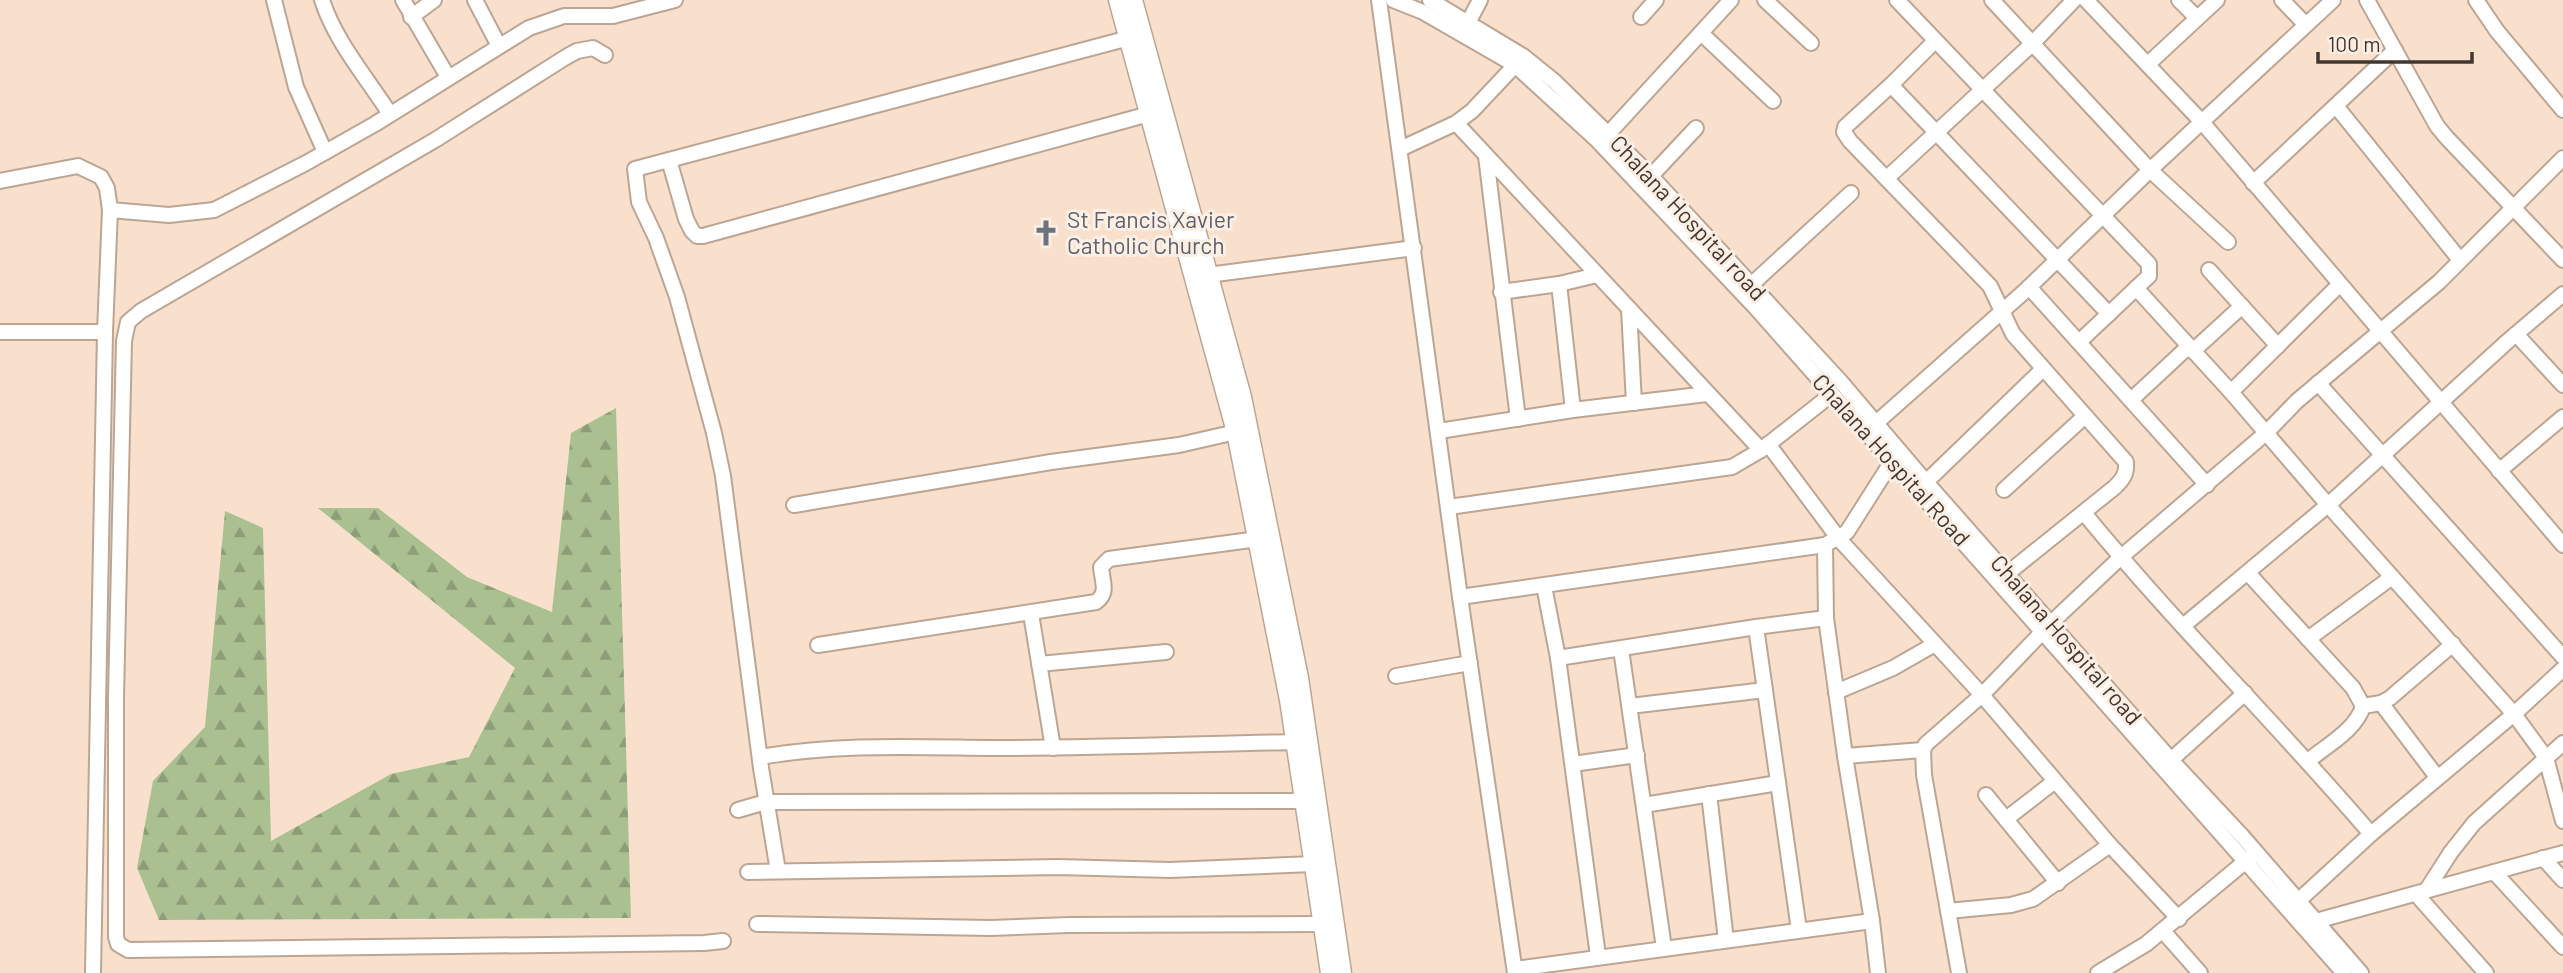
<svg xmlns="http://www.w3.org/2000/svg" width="2563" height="973" font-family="Barlow,sans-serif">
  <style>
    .forest { fill: url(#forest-firs) }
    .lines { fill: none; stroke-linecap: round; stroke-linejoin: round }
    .minor-casing { stroke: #bca593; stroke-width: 18 }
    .major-casing { stroke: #bca593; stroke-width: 21 }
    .minor { stroke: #fff; stroke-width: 14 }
    .major { stroke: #fff; stroke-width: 18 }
    .labels { text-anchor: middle; stroke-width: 6; stroke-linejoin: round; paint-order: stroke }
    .street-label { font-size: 23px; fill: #413730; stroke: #feefe4 }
    .worship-label { font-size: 23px; fill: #5b616d; stroke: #feefe4; text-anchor: start }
  </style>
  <defs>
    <pattern id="forest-firs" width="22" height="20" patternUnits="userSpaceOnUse" patternTransform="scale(1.75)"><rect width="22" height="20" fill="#aac091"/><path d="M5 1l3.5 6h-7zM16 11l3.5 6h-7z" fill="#8c9d77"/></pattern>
  </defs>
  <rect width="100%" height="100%" fill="#f8e0cd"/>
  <path class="forest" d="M616,408L631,918L159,920L137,868L153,781L205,727L225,511L263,528L271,841L391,774L469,757L515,668L318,508H378L467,577L552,612L571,433Z"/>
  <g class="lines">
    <g class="minor-casing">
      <g id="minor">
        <path d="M274,0L296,87L325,152"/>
        <path d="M322,0C335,41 367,78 390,114"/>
        <path d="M403,0L448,77"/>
        <path d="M475,0L499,46"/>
        <path d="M1379,0L1460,597L1515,973"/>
        <path d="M1393,0L1423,12L1515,65L1596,139L1756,308L2344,973"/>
        <path d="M1430,0L1523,56L1554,81L1651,176L1841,382L1926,482L2171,760L2243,837L2361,973"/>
        <path d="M1765,0L1811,43"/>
        <path d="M1897,0L2149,264V276L2079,342"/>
        <path d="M1992,0L2150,170L2228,242"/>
        <path d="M2086,0L2202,122L2563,545"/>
        <path d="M2179,0L2197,18"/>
        <path d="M2282,0L2305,24"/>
        <path d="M2367,0L2437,126L2447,138L2563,260"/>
        <path d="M2476,0L2497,31L2563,110"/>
        <path d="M411,17L434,0"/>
        <path d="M1641,17L1656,0"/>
        <path d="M1469,21L1480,0"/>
        <path d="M1701,33L1773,101"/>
        <path d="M1935,41L1891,85L1845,127L1844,132L1850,141L1990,286L2013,334L2126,462C2127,474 2123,479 2115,487L2008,573"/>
        <path d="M605,55L593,48L577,51L566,57L435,140L141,311L128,322L124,341L116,697V937L118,944L128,950L704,943L723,941"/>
        <path d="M2148,64L2217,0"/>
        <path d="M1891,85L2109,314"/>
        <path d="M2336,106L2460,260"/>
        <path d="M1456,123L1761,450"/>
        <path d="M1609,133L1731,0"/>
        <path d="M1400,149L1456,123L1472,111L1520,60"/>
        <path d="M1486,156L1518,419"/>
        <path d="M669,160L686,219L692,231L697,236H703L1149,114"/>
        <path d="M1651,176L1696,128"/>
        <path d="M1887,178L2032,44L2074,0"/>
        <path d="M0,181L78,166L101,177L107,188L110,210L105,332L93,973"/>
        <path d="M2253,183L2395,50"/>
        <path d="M110,210L169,215L214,210L306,163L375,124L529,28L564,16H613L675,0"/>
        <path d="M2209,270L2278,346"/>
        <path d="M1208,275L1414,248"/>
        <path d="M1559,284L1573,410"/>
        <path d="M1751,285L1851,193"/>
        <path d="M2029,287L2207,485"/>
        <path d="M2136,288L2231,392L2328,505L2514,714L2546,758L2563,821"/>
        <path d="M1501,292L1559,284L1597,275"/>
        <path d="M1629,309L1634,403"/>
        <path d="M0,332H105"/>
        <path d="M2516,334L2563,385"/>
        <path d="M2193,351L2242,306"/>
        <path d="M2318,383L2563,657"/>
        <path d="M2231,392L2339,285"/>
        <path d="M2131,400L2189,346"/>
        <path d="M1876,423L2025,291L2150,170L2333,0"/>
        <path d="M1439,431L1573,410L1707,394"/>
        <path d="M1768,444L1839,539L1982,695L2110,845"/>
        <path d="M2499,471L2563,417"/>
        <path d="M1926,482L2043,369"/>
        <path d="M2004,490L2085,416"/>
        <path d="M794,505L1051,462L1179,445L1236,432"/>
        <path d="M1449,507L1732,467L1761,450L1832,394"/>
        <path d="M2084,513C2175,624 2278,725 2371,834"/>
        <path d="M2248,573L2353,688L2363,706C2357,729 2326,746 2308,761"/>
        <path d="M1544,586L1558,658L1598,956"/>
        <path d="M1460,597L1825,545L1847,532L1896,455"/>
        <path d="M1031,614L1053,748"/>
        <path d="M2183,626L2328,505L2509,340L2563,294"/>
        <path d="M1756,627L1799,930"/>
        <path d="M2308,639L2392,577"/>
        <path d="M818,645L1096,602C1109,593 1102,581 1101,567L1109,559L1258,539"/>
        <path d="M1621,649L1664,948"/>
        <path d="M1558,658L1756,627L1826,618"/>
        <path d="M1039,664L1166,652"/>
        <path d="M1396,676L1470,663"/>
        <path d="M1836,692L1893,668L1935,644"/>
        <path d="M2381,703L2437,777"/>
        <path d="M1630,706L1765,690"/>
        <path d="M2363,706L2381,703L2390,698L2453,644"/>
        <path d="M1845,756L1923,750"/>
        <path d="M760,757C844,742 930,748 1014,748C1108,747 1202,744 1296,742"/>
        <path d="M2171,760L2245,693"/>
        <path d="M1573,764L1637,755"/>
        <path d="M1709,794L1726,940"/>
        <path d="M1986,795L2058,883"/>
        <path d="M1644,805L1778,783"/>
        <path d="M738,810L766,802L1304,801"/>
        <path d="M2006,819L2055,781"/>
        <path d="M2543,858L2563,880"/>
        <path d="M778,871L761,768L723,476L714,433L677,297L656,238L639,202L635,169L1129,38"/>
        <path d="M748,872L1058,867L1170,870L1313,864"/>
        <path d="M2494,872L2563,947"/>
        <path d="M2426,891L2451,852L2474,823L2563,743"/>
        <path d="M2417,895L2486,973"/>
        <path d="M2297,902L2371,834L2514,714L2563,669"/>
        <path d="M1948,911L2011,905L2033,899L2110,845L2179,919"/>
        <path d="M1872,921L1878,973"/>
        <path d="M2316,921L2563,853"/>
        <path d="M757,924L991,928L1069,925L1322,924"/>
        <path d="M2163,931L2200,973"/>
        <path d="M1515,969L1872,921L1845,756L1826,618L1825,545"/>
        <path d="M1959,973L1924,775L1923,750L1926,744L1982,695L2051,623L2121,557L2266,433L2297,401L2439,282L2563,158"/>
        <path d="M2098,973L2146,944L2252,856"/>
      </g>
    </g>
    <g class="major-casing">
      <g id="major">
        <path d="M1118,0L1236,432L1289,700L1330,973"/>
        <path d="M1133,0L1242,397L1299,678L1342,973"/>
      </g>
    </g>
    <use href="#minor" class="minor"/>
    <use href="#major" class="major"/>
  </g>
  <defs>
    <g id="church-bare" transform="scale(2.1)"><path d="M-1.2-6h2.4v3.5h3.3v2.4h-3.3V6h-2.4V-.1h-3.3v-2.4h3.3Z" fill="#6b7280" stroke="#feefe4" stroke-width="2.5" paint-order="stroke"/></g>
  </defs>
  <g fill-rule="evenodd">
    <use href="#church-bare" x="1046" y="233"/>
  </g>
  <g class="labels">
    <g class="street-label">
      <text transform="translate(1688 218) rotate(47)" y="8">Chalana Hospital road</text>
      <text transform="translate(1891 460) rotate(48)" y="8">Chalana Hospital Road</text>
      <text transform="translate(2066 640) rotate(49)" y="8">Chalana Hospital road</text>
    </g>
    <g class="worship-label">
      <text x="1067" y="228">St Francis Xavier<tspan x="1067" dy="26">Catholic Church</tspan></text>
    </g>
  </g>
  <path d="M2318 52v10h154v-10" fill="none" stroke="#413730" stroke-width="3.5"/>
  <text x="2328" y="52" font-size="21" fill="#413730" stroke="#feefe4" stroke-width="5" paint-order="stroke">100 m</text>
</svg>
